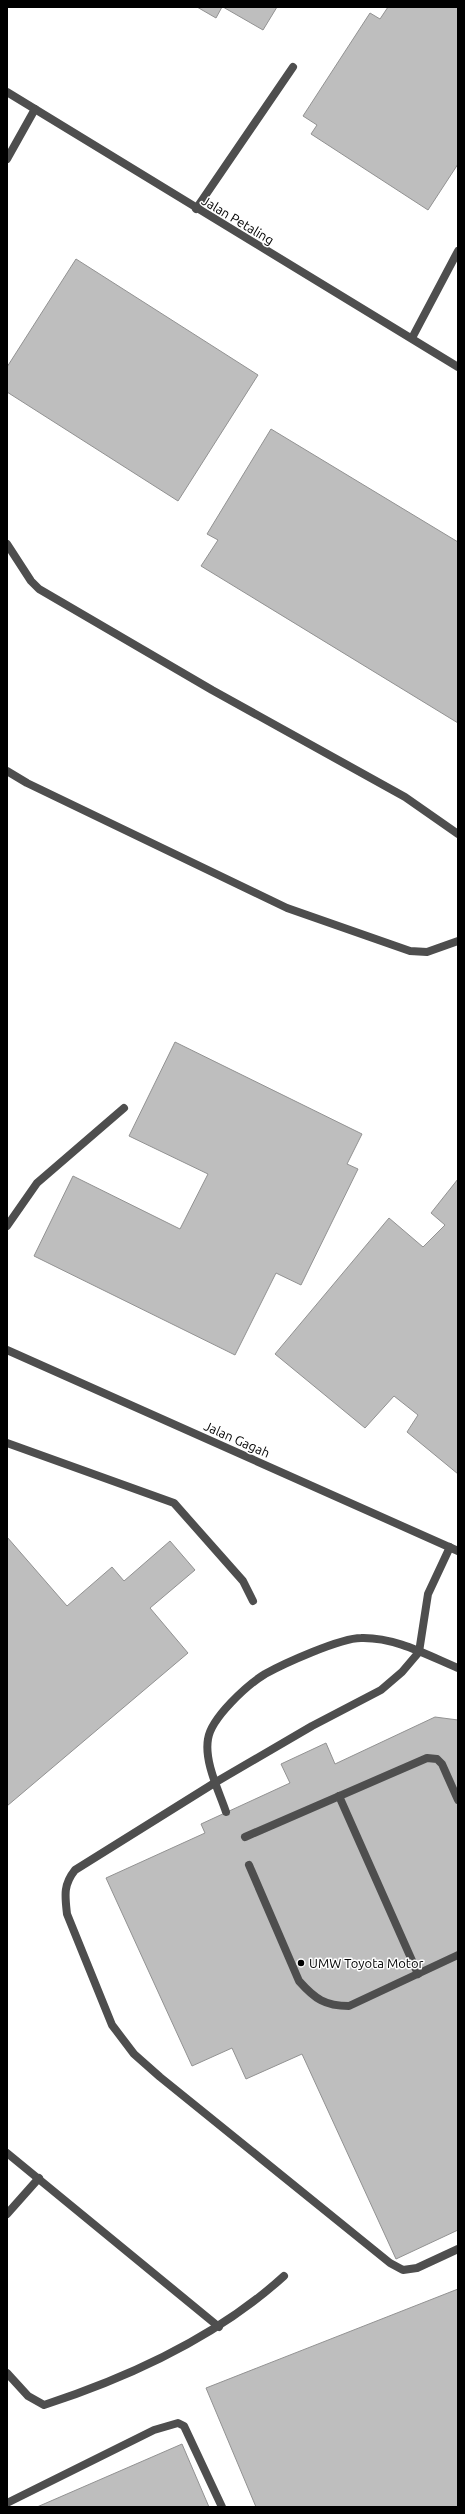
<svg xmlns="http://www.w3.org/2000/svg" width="465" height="2514" font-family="Ubuntu,sans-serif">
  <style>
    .building { fill: #bebebe; stroke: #929292 }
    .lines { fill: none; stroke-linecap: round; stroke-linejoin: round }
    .service { stroke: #4e4e4e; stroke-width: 8 }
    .minor { stroke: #4e4e4e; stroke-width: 8 }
    .poi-dot { fill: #000; stroke: #fff; stroke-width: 1.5 }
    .labels { text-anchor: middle; stroke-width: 3; stroke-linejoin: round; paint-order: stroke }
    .street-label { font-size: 13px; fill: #000; stroke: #fff }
    .poi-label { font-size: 13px; fill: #000; stroke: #fff; text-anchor: start }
  </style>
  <rect width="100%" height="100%" fill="#fff"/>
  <g class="building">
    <path d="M197,7H222L216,18Z"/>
    <path d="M223,7H277L263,30Z"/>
    <path d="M388,7H458V164L428,210L311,134L317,125L303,116L370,13L380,19Z"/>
    <path d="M76,259L258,375L178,501L7,392V367Z"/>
    <path d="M271,429L458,542V723L201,566L218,540L207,534Z"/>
    <path d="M175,1042L362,1134L347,1164L358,1169L301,1285L276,1273L235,1355L34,1256L73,1176L180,1229L208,1174L129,1136Z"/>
    <path d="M458,1179V1474L407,1432L418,1415L394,1396L365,1428L275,1354L389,1218L423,1247L445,1225L431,1213Z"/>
    <path d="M7,1537L67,1606L112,1567L124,1581L170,1541L195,1570L150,1608L188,1653L7,1806Z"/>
    <path d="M435,1717L458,1720V2230L396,2259L302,2054L246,2079L232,2048L192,2066L106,1878L205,1833L201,1824L290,1783L281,1764L326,1743L335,1764Z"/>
    <path d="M458,2289V2507H256L206,2388Z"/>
    <path d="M182,2444L209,2507H37Z"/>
  </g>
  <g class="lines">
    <g class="service">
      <path d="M196,209L293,67"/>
      <path d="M412,338L458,251"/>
      <path d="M7,1226L37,1183L124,1108"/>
      <path d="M7,1443L174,1503L243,1581L253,1601"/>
      <path d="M450,1547L428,1594L419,1652L402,1672L381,1690L312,1726L216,1782L75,1870C63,1885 65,1896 67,1914L112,2025L134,2054L160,2077L390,2263L403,2270L417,2268L458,2249"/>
      <path d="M339,1796L418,1974"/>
      <path d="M226,1812C219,1791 204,1762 208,1739C211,1718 247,1685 265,1674C283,1664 340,1638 361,1638C395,1637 427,1655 458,1668"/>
      <path d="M245,1837L427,1758L437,1759L442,1764L458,1800"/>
      <path d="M249,1865L299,1981C315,1999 325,2006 349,2006L458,1955"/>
      <path d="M7,2153L219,2327"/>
      <path d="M7,2214L39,2178"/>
      <path d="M7,2373L28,2396L44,2405C130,2377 217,2337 284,2276"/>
      <path d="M7,2503L154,2430L178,2423L184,2426L222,2507"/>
    </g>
    <g class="minor">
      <path d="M7,92L458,367"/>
      <path d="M7,159L35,109"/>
      <path d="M7,544L31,581L39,589L212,690L405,797L458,834"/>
      <path d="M7,771L27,783L287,908L410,951L427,952L458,941"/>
      <path d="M7,1350L458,1551"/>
    </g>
  </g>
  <circle class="poi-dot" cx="301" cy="1963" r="4"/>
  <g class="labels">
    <g class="street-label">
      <text transform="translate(238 220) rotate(31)" y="5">Jalan Petaling</text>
      <text transform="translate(237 1439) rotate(24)" y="5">Jalan Gagah</text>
    </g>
    <g class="poi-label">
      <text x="309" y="1968">UMW Toyota Motor</text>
    </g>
  </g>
  <rect width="465" height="2514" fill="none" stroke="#000000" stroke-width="16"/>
</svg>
